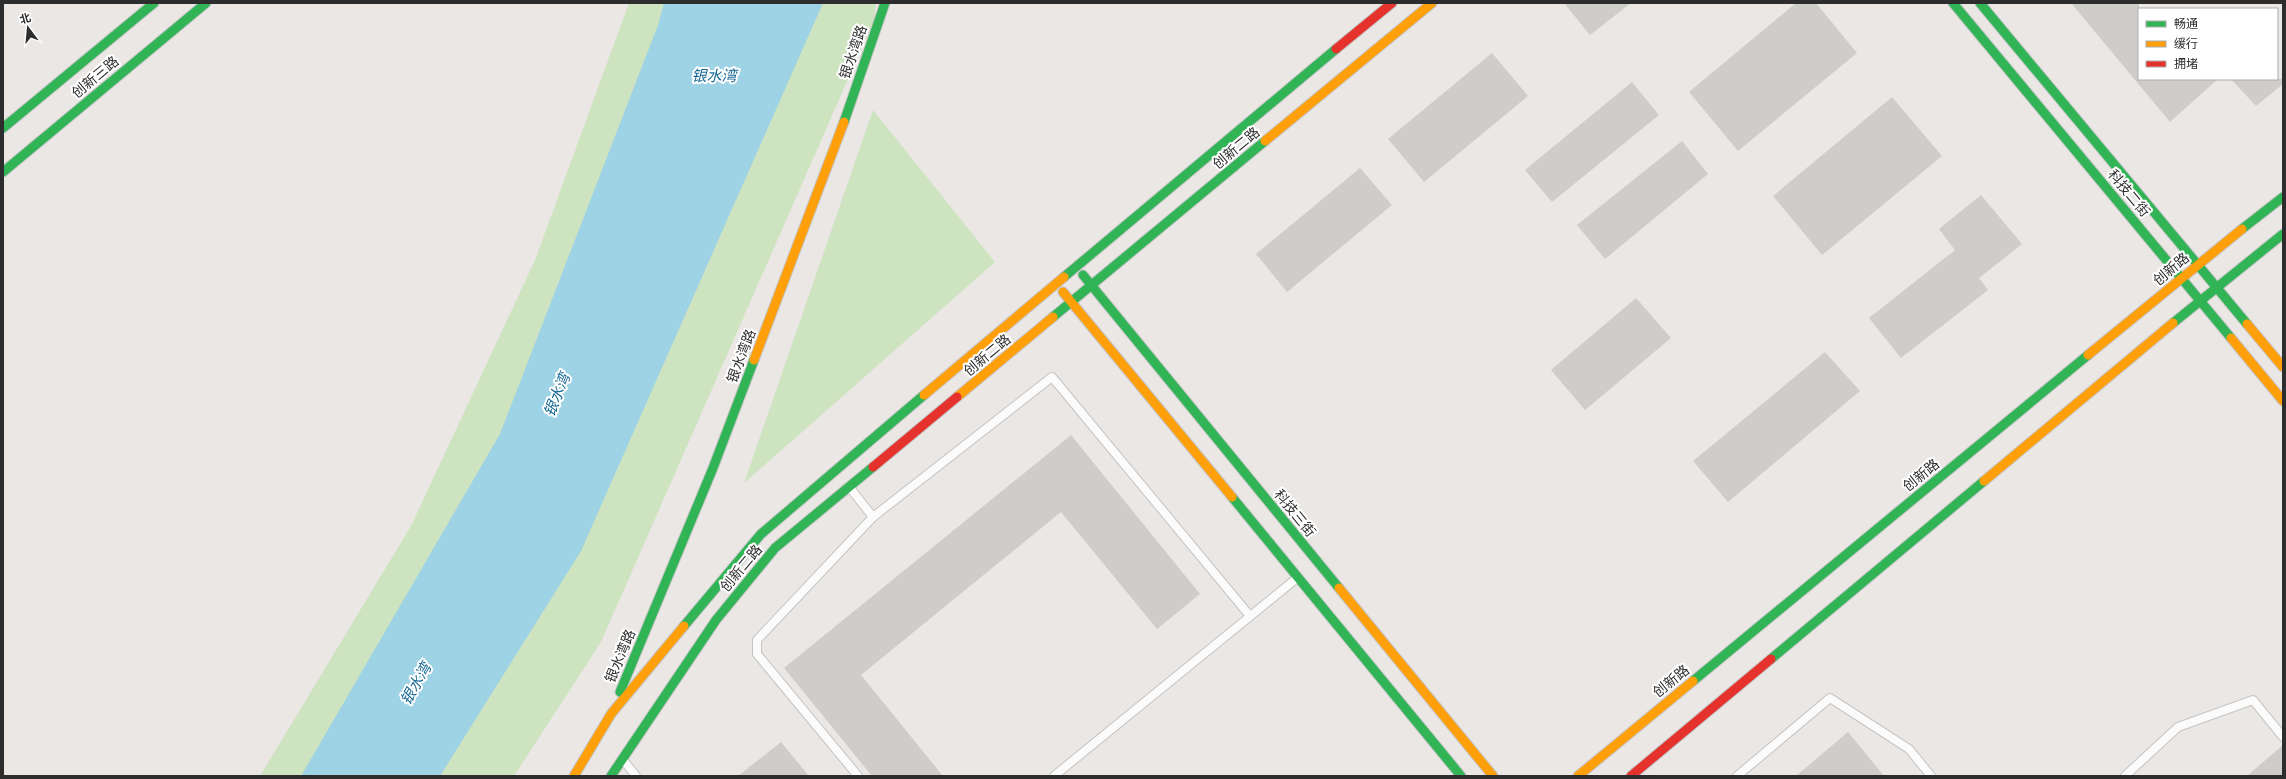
<svg xmlns="http://www.w3.org/2000/svg" width="2286" height="779" font-family="'Exo 2','Noto Sans SC',sans-serif">
  <style>
    .green { fill: #cee3c0 }
    .water { fill: #9ed2e5 }
    .building { fill: #cfcdca }
    .lines { fill: none; stroke-linecap: round; stroke-linejoin: round }
    .lane-casing { stroke: #c4c4c4; stroke-width: 10 }
    .fast-casing { stroke: #c4c4c4; stroke-width: 11 }
    .slow-casing { stroke: #c4c4c4; stroke-width: 11 }
    .jam-casing { stroke: #c4c4c4; stroke-width: 11 }
    .lane { stroke: #fcfbfb; stroke-width: 8 }
    .fast { stroke: #30b455; stroke-width: 9 }
    .slow { stroke: #ff9f0a; stroke-width: 9 }
    .jam { stroke: #e5322d; stroke-width: 9 }
    .labels { text-anchor: middle; stroke-width: 4; stroke-linejoin: round; paint-order: stroke }
    .street-label { font-size: 14px; fill: #2d2d2d; stroke: #fff }
    .water-label { font-size: 15px; font-style: italic; fill: #196996; stroke: #fff }
  </style>
  <rect width="100%" height="100%" fill="#eae7e4"/>
  <g class="green">
    <path d="M629,3H876L874,20L601,642L514,776H260L411,526L535,260Z"/>
    <path d="M873,110L995,262L744,483Z"/>
  </g>
  <path class="water" d="M664,3H823L581,551L440,776H301L500,434L658,25Z"/>
  <g class="building">
    <path d="M1564,3H1631L1590,35Z"/>
    <path d="M1796,3H1816L1857,53L1738,151L1689,92Z"/>
    <path d="M2071,3H2139V79H2218L2170,122Z"/>
    <path d="M1492,53L1528,96L1424,182L1388,139Z"/>
    <path d="M2231,79H2283V84L2256,106Z"/>
    <path d="M1632,82L1659,115L1552,202L1525,170Z"/>
    <path d="M1892,97L1942,156L1822,255L1773,196Z"/>
    <path d="M1682,141L1708,174L1605,259L1577,225Z"/>
    <path d="M1360,168L1392,205L1287,292L1256,254Z"/>
    <path d="M1981,195L2022,244L1979,278L1988,290L1901,358L1869,318L1955,250L1939,229Z"/>
    <path d="M1636,298L1671,338L1585,410L1551,370Z"/>
    <path d="M1825,352L1860,391L1728,502L1693,461Z"/>
    <path d="M1071,435L1200,594L1157,629L1061,512L861,675L943,776H872L784,668Z"/>
    <path d="M1848,732L1884,776H1796Z"/>
    <path d="M781,742L809,776H738Z"/>
    <path d="M2283,745V776H2247Z"/>
  </g>
  <g class="lines">
    <g class="lane-casing">
      <g id="lane">
        <path d="M850,488L873,517"/>
        <path d="M623,760L636,776"/>
        <path d="M858,776L757,654V640L873,517L1052,377L1250,616"/>
        <path d="M1054,776L1297,578"/>
        <path d="M1737,776L1830,698L1909,749L1931,776"/>
        <path d="M2125,776L2178,727L2253,700L2283,737"/>
      </g>
    </g>
    <g class="fast-casing">
      <g id="fast">
        <path d="M1953,3L2231,338"/>
        <path d="M1980,3L2247,324"/>
        <path d="M844,122L885,3"/>
        <path d="M3,128L154,3"/>
        <path d="M3,172L206,3"/>
        <path d="M2242,229L2283,197"/>
        <path d="M1083,275L1339,588"/>
        <path d="M1064,277L1336,49"/>
        <path d="M1053,317L1265,141"/>
        <path d="M2173,323L2283,234"/>
        <path d="M1232,497L1461,776"/>
        <path d="M684,626L761,534L924,395"/>
        <path d="M1771,659L1984,481"/>
        <path d="M1693,681L2088,355"/>
        <path d="M620,692L713,468L754,360"/>
        <path d="M611,776L716,620L775,548L873,467"/>
      </g>
    </g>
    <g class="slow-casing">
      <g id="slow">
        <path d="M1265,141L1432,3"/>
        <path d="M1063,292L1232,497"/>
        <path d="M2247,324L2283,367"/>
        <path d="M2231,338L2283,401"/>
        <path d="M2088,355L2242,229"/>
        <path d="M754,360L844,122"/>
        <path d="M924,395L1064,277"/>
        <path d="M957,397L1053,317"/>
        <path d="M1984,481L2173,323"/>
        <path d="M1339,588L1493,776"/>
        <path d="M574,776L611,714L684,626"/>
        <path d="M1578,776L1693,681"/>
      </g>
    </g>
    <g class="jam-casing">
      <g id="jam">
        <path d="M1336,49L1392,3"/>
        <path d="M873,467L957,397"/>
        <path d="M1631,776L1771,659"/>
      </g>
    </g>
    <use href="#lane" class="lane"/>
    <use href="#fast" class="fast"/>
    <use href="#slow" class="slow"/>
    <use href="#jam" class="jam"/>
  </g>
  <g class="labels">
    <g class="street-label">
      <text transform="translate(853 52) rotate(-71)" y="5">银水湾路</text>
      <text transform="translate(95 77) rotate(-40)" y="5">创新三路</text>
      <text transform="translate(1236 148) rotate(-40)" y="5">创新二路</text>
      <text transform="translate(2129 193) rotate(50)" y="5">科技二街</text>
      <text transform="translate(2171 269) rotate(-40)" y="5">创新路</text>
      <text transform="translate(987 355) rotate(-40)" y="5">创新二路</text>
      <text transform="translate(741 356) rotate(-69)" y="5">银水湾路</text>
      <text transform="translate(1921 475) rotate(-39)" y="5">创新路</text>
      <text transform="translate(1295 513) rotate(51)" y="5">科技三街</text>
      <text transform="translate(741 568) rotate(-50)" y="5">创新二路</text>
      <text transform="translate(620 656) rotate(-67)" y="5">银水湾路</text>
      <text transform="translate(1671 681) rotate(-39)" y="5">创新路</text>
    </g>
    <g class="water-label">
      <text x="714" y="81">银水湾</text>
      <text transform="translate(557 395) rotate(-68)" y="5">银水湾</text>
      <text transform="translate(416 684) rotate(-60)" y="5">银水湾</text>
    </g>
  </g>
  <rect width="2286" height="779" fill="none" stroke="#2d2d2d" stroke-width="8"/>
  <rect x="2138" y="8" width="140" height="72" fill="#ffffff" stroke="#ababab"/>
  <rect x="2146" y="21" width="20" height="6" fill="#30b455" stroke="#ababab"/>
  <text x="2174" y="28" font-size="12" fill="#2d2d2d">畅通</text>
  <rect x="2146" y="41" width="20" height="6" fill="#ff9f0a" stroke="#ababab"/>
  <text x="2174" y="48" font-size="12" fill="#2d2d2d">缓行</text>
  <rect x="2146" y="61" width="20" height="6" fill="#e5322d" stroke="#ababab"/>
  <text x="2174" y="68" font-size="12" fill="#2d2d2d">拥堵</text>
  <g transform="translate(28 28) rotate(344)" stroke="#ffffff" stroke-width="3" paint-order="stroke">
  <path d="M0-3L7 15L0 10L-7 15Z" fill="#2d2d2d"/>
  <text y="-6" font-size="11" font-weight="bold" text-anchor="middle" fill="#2d2d2d">北</text>
  </g>
</svg>
